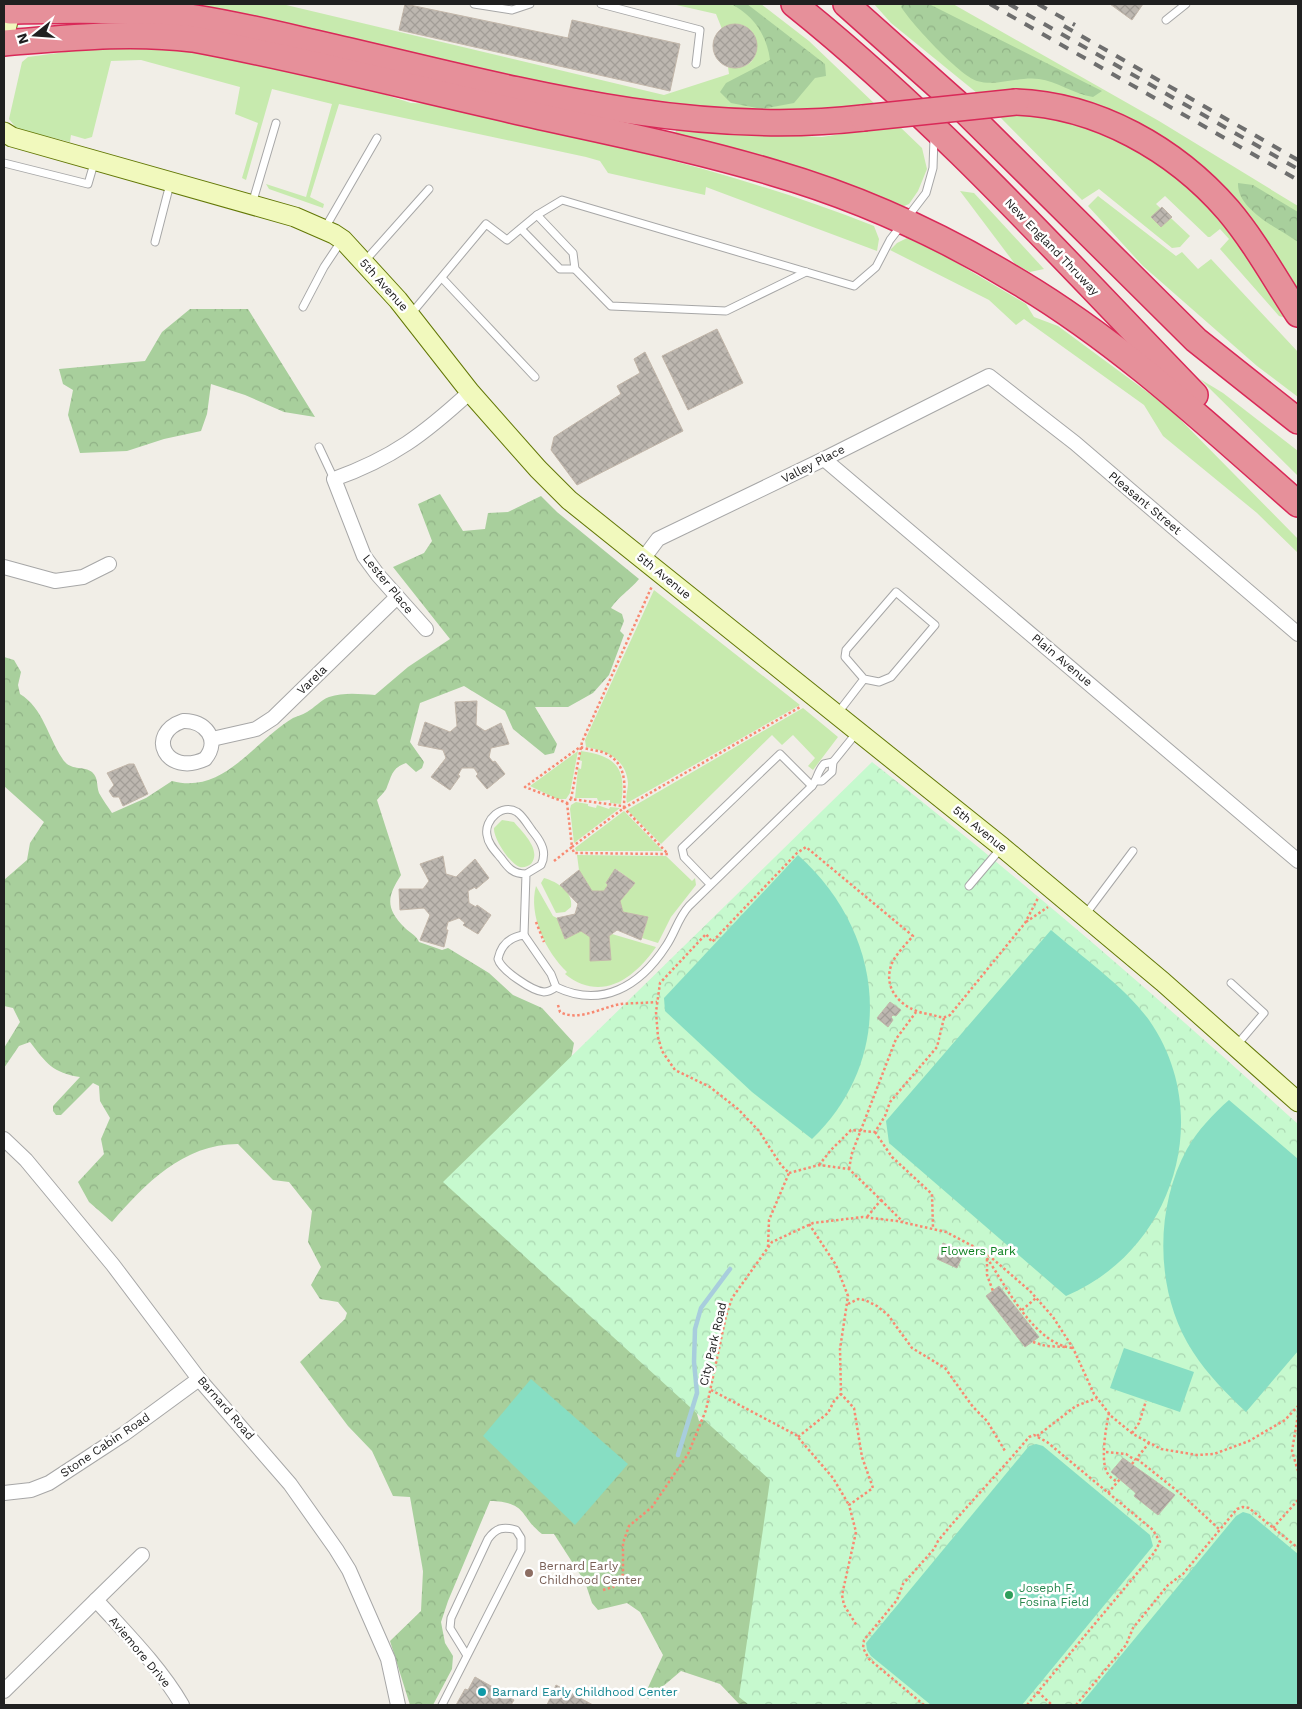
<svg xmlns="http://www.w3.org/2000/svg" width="1302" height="1709" font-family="'Work Sans',sans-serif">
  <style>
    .grass { fill: #c7eaae }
    .forest { fill: url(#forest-crowns) }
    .park { fill: url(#park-crowns) }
    .pitch { fill: #87dec3 }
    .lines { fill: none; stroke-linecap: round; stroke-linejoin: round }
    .stream { stroke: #a8cddd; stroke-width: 4.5 }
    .building { fill: url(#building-cross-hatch); stroke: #c2b6a9 }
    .lane-casing { stroke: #a7a7a7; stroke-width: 9 }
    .street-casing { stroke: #a7a7a7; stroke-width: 16 }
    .secondary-casing { stroke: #637806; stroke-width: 21 }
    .highway-casing { stroke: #d92958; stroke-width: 28 }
    .path { stroke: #f88971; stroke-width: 2.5; stroke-dasharray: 2.5 2.5; stroke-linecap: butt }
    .lane { stroke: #fff; stroke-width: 7 }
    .street { stroke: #fff; stroke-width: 14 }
    .secondary { stroke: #f1f9bd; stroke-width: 19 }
    .highway { stroke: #e6909a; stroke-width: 25 }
    .rail { stroke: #6e6e6e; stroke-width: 4; stroke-dasharray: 10 10; stroke-linecap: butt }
    .highway-bridge-casing { stroke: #d92958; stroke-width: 28; stroke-linecap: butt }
    .highway-bridge { stroke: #e6909a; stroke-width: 25 }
    .education-dot { fill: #8d6e63; stroke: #fff; stroke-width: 2 }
    .leisure-dot { fill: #2e9e5b; stroke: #fff; stroke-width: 2 }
    .culture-dot { fill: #0f9aa8; stroke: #fff; stroke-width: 2 }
    .labels { text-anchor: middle; stroke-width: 5; stroke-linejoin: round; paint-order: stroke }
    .street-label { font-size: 12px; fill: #202020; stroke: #fff }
    .park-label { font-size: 12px; fill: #0d801f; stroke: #fff }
    .education-label { font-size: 12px; fill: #785e54; stroke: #fff; text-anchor: start }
    .leisure-label { font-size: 12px; fill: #27864d; stroke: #fff; text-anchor: start }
    .culture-label { font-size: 12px; fill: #0d838f; stroke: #fff; text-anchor: start }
  </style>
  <defs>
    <pattern id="forest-crowns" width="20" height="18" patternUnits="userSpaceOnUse" patternTransform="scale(1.25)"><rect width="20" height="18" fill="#a8cf9c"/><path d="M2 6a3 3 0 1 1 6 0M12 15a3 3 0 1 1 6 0" fill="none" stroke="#90b186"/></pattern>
    <pattern id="park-crowns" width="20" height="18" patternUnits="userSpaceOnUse" patternTransform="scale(1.25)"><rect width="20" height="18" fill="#c6f9ce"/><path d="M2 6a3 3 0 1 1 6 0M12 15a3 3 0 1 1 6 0" fill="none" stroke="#aad5b1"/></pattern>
    <pattern id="building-cross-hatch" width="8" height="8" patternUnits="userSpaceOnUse" patternTransform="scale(1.25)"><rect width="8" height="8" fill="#bdb7b0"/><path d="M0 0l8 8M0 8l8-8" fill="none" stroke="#a29d97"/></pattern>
  </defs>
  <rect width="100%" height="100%" fill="#f1eee7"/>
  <g class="grass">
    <path d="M168,4H282L664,95L729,74L728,67C775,75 757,5 722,29L716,14L672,4H761L809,41L877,106L783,115L616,99Z"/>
    <path d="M874,4H953L1159,121L1298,206V293L1227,196L1097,107L1040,91L1004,90L977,93L891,23Z"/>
    <path d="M103,47L176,49L274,68L368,89L411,103L439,104C585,139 734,170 874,226L879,239L877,251L706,187L705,195L608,173L600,161L586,157L339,104L310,197L324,204L323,208L269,189L266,184L306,197L332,104L272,89L246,180L242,178L258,123L235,114L240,87L141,60L111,61L92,137L85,139L71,135L70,142L17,129L9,119L22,62L28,57Z"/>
    <path d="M1017,111L1080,122L1134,146L1181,178L1228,224L1289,319L1279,316L1220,249L1229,239L1220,229L1210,237H1208L1165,196L1156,204L1190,236L1180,247L1172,248L1099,189L1082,200L997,114Z"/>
    <path d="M898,125L922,148L927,169L918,191L909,204L897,209L674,140L676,130L822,137Z"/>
    <path d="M960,191L974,193L1044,269L1030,272L1015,264Z"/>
    <path d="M1098,196L1176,256L1182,252L1198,269L1211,259L1298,352V397L1257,366L1143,266L1088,206Z"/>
    <path d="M907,238L945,256L1026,304L1034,317L1058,326L1169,408L1298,539V553L1257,513L1163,436L1144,405L1024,319L1016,325L989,300L890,250L897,243Z"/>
    <path d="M1200,379L1223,393L1298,451V476Z"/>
    <path d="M654,590L800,705L627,803C625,797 628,790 628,783C626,759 607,751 586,747L585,740Z"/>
    <path d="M803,708L838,737L813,770L808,766L815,758L793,735L782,745L772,735L661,844L627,810Z"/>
    <path d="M578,751L570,793L566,799H557L530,786Z"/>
    <path d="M581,751C616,756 627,768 621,804L610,803V800L598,801L597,798H575L578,768L581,769L582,761L579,760Z"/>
    <path d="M576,802L588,804V806L596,808L597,805L609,809L610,807L620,808L574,843L570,809L571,805Z"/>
    <path d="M624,811L663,851H576L575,848Z"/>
    <path d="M502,820L514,822C523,833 542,850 531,864C528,866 524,868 520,867C510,864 493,838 494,828Z"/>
    <path d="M577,855L666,856L692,881L695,878L696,885L671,917L658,943L642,938L648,917L623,912L620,901L635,883L616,869L606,883L608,885L604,891H592L579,870Z"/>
    <path d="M544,878C558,882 573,892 571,907L565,912L556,913L541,883Z"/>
    <path d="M536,886L553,916L557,918L565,939L581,931L590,937V961L611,960L609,936L612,934L656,947C634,979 601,1003 565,974L567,972C546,952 528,915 536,886Z"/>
  </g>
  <g class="forest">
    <path d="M731,4H747L825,64L826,76L815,78L794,103L762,109L731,103L720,92L726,83L770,60C767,35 753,15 731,4Z"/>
    <path d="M902,4H929L1102,91L1093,97C1074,94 1056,81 1039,79C1019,76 997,87 977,81C959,75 912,24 901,7Z"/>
    <path d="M1238,183L1253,185L1298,212V242C1278,228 1237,210 1238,183Z"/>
    <path d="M190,309H248L315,417L284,412L245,395L211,384L207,414L201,431L164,439L127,451L80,453L68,415L73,390L63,384L59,369L145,361L162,332Z"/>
    <path d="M440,494L463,531L485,529L488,513L508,512L541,496L557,512L639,579C630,590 619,596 611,608L622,614L624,621L620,631L624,635L609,675L593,693L568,707H535L557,744L554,753L545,755L513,729L505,711L464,686L420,703L410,742L424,762L422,768L416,772L406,763C392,768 392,775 387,787C386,791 380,796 377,800L401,875C387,897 385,908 405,928C410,933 416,935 419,942L442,950L448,948L489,973L513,995L542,1008L574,1043L568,1075L693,1400L699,1421L708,1418L720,1385L899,1705H740L720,1684L681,1671L648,1699L645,1694L663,1655L640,1612L627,1603L598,1610L592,1603L585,1582L554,1534H542C519,1516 528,1502 490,1501L448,1601L441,1622L445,1643L453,1656L452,1669L433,1705H410L390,1641L421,1611L423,1571L410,1497L393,1496L372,1451L348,1426L300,1362L345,1319L347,1313L338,1302L320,1299L311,1285L321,1267L308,1242L312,1211L289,1182L273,1180L238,1144C183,1144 145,1184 112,1222L89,1202L78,1182L104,1154L101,1139L110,1118L100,1101L99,1086L93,1083L61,1115H56L53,1111V1106L80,1077C53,1073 46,1063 30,1042L19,1046L4,1068V1048L20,1022L13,1008L4,1006V880L27,860L30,843L44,822L4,786V657L14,660L21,672L18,685L20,694C43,708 48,737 62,758C70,772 83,765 92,772C99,779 96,785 99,793C103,800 108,807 112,813L146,798L172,781C224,795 254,741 293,718C297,716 302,715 307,712C314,708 321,700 329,697C344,692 360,694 375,695L408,667L450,639L393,567L424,553L432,541L418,504Z"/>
  </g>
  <path class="park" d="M872,762C1019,877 1160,999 1298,1124V1705H749L739,1697L770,1480L443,1182Z"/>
  <g class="pitch">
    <path d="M798,855C884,932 898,1056 812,1139L752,1092L665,1011L664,998Z"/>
    <path d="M1051,930C1081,956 1126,988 1149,1020C1216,1116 1173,1251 1066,1296L889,1143L886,1121Z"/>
    <path d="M1229,1100L1298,1159V1351L1246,1412C1226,1393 1208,1375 1193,1352C1155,1294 1154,1209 1187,1149C1198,1130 1213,1114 1229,1100Z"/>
    <path d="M1124,1348L1194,1372L1180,1412L1110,1388Z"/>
    <path d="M531,1379L628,1464L575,1525L483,1436Z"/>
    <path d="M1036,1444L1043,1446L1150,1535L1153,1546L1022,1705H931L871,1656L867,1650L866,1643L1029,1446Z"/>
    <path d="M1243,1512L1250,1514L1298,1554V1705H1080L1236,1516Z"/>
  </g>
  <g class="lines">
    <path class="stream" d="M678,1455L697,1393L694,1362L695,1329L701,1308L730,1269"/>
  </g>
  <g class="building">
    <path d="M405,4L568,38L572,20L680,44L670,91L399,30Z"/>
    <path d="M1110,4H1143L1132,20Z"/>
    <circle cx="735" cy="46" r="22"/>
    <path d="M1162,207L1172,217L1161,227L1151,217Z"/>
    <path d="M717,329L743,383L688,410L662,356Z"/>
    <path d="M645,352L683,431L577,485L551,450L554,437L621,394L617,386L640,373L634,359Z"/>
    <path d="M477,701L476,725L485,731L501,723L509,744L491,748L489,757L493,762L495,761L505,774L487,789L476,776L478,774L474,768H462L458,775L460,776L450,790L431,777L446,758L443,750L418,745L425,722L450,732L457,726L455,702Z"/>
    <path d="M129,764H134L148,794L123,806L119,797H113L109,791L114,785L107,773Z"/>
    <path d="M443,856L446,874L456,877L475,859L489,878L476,889L475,887L468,891L469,903L476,907L477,905L491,915L478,934L463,925L465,923L459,918L448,922L446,930H448L444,947L420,940L430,915L424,908L400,910L399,889H423L429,881L420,864Z"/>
    <path d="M615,869L635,883L620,901L623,912L648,917L641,940L617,930L609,936L611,960L590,961V937L581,931L565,939L557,918L575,914L578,904L560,885L579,870L592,891H604L608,885L606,883Z"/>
    <path d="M890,1002L901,1010L896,1016L893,1015L891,1017L893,1020L888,1027L877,1018Z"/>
    <path d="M943,1243L964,1252L957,1268L937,1259Z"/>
    <path d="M999,1286L1039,1337L1025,1347L986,1296Z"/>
    <path d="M1123,1458L1175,1495L1158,1515L1134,1496L1136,1493L1111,1472Z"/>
    <path d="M475,1677L505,1694L514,1700L511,1705H456L465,1689L468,1690Z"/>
    <path d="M556,1685L593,1705H547Z"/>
  </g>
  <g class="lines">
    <g class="lane-casing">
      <g id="lane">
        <path d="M474,4L512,10L530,4"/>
        <path d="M601,4L700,30L696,64"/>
        <path d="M1166,20L1186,4"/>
        <path d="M4,163L88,184L95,160"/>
        <path d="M252,204L276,123"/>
        <path d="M537,215L573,253L575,269L611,306L726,311L806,272"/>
        <path d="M325,228L377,138"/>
        <path d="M521,229L560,269H575"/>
        <path d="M155,242L170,184"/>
        <path d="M364,262L429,189"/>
        <path d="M442,278L535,377"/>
        <path d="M303,307L324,267L342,240"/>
        <path d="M411,314L486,224L507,240L537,215L562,200L854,286L876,267L890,240L926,193L933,168L934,137"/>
        <path d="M319,447L334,479"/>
        <path d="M837,714L864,679L845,657L846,650L896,592L935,625L891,677L879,682L864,679"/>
        <path d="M815,781H822L832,772L833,762L858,731"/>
        <path d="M710,884L684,857L682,848L780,754L812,786"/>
        <path d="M969,886L1002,847"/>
        <path d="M1085,915L1133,851"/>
        <path d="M524,935L526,874L541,865C547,853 542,843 534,833C529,827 524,817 517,812C502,803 484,820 487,835C488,844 495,851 501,858C508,868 513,874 526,874"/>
        <path d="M524,935L551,974L556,987C552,990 549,992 544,992C532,991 501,970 498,959C501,945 509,937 524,935Z"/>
        <path d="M1231,983L1264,1013L1236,1046"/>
        <path d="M556,987C602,1009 640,986 666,946C675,933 678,918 689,906L812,786C817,780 817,772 824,764L833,762"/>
        <path d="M442,1705L521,1550V1538L516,1530C503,1526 496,1528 488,1539L451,1618L450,1628L466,1654"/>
      </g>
    </g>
    <g class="street-casing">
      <g id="street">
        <path d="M824,459L1298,861"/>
        <path d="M643,559L658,539L824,459L989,376L1075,443L1298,634"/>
        <path d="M4,567L55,581L83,577L109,564"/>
        <path d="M426,629L378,575L364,556L334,479C393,458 424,434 470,392"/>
        <path d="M183,721C205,720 221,740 205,759C166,777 145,734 183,721Z"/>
        <path d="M212,739L256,729L273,718L397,597"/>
        <path d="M4,1139L26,1160L113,1265L199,1379L290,1484L336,1549L349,1570L388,1659L398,1705"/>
        <path d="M4,1493L31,1490L49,1483L124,1434L199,1379"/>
        <path d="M96,1600L142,1555"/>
        <path d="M4,1691L96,1600C126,1633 160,1667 182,1705"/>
      </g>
    </g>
    <g class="secondary-casing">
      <g id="secondary">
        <path d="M4,38L12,4"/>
        <path d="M4,132L12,137L295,217L334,234L343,240L398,300L470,392L538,469L569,500L1002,847L1163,982L1298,1102"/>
      </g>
    </g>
    <g class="highway-casing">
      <g id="highway">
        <path d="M794,4C940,121 1065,261 1195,395"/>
        <path d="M846,4L957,103L1196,340L1298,421"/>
        <path d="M10,11C72,10 135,8 196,18C241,25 284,36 328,46C503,86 682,139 863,118"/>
        <path d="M4,43C67,38 129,31 193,39C300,59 405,86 511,110C598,130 688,147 774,173C860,198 943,236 1020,283C1122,344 1209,426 1298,504"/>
        <path d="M1016,102C1097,105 1175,149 1228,210C1255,242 1275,279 1298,314"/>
      </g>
    </g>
    <g class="path">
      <path d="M571,799L582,742L652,586"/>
      <path d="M624,808C624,789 629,766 607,754C599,750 589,750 580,747L525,787L567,803L571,799L622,806L624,808L668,854L574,853L572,847L624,808L800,707"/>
      <path d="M554,861L572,847L567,803"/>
      <path d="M536,922L544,942"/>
      <path d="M1026,922L1048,907"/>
      <path d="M558,1005L560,1012C579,1022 602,1007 621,1004C633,1003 645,1003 657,1002"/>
      <path d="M875,1132L892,1157L932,1194L933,1228"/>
      <path d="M819,1165L831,1150L851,1130L875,1132L885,1116L890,1102L937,1047L944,1018"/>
      <path d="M849,1169L852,1153L896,1039L916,1012"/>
      <path d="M789,1173L819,1165L849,1169L881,1200L867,1217"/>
      <path d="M881,1200L903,1222"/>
      <path d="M809,1224L836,1265L848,1296L840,1349L841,1394L854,1408L862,1457L873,1488L849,1505L856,1532L842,1595L844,1605L857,1626"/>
      <path d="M768,1247L769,1220L789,1173L781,1165L759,1131L738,1109L710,1087L675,1070L662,1051L658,1037L656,1012L660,983L706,934L712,942L797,853L806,847L913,936C906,944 898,952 893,961C880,988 902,1010 928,1014C936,1015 942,1020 950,1015L1025,923L1038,898"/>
      <path d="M986,1253L987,1258C1006,1286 1035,1345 1073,1348"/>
      <path d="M987,1259V1275L993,1291"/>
      <path d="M848,1304L858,1299L865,1300L877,1306L888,1315L912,1348L945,1368L973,1407L987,1421L1005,1451"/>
      <path d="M1022,1310L1036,1298"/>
      <path d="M1033,1342L1046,1346L1067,1347"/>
      <path d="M711,1390L796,1435L833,1478L849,1505"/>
      <path d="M1109,1413C1106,1426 1101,1458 1106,1470C1108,1476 1113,1479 1117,1482"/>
      <path d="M1298,1415L1292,1451L1298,1471"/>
      <path d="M1132,1433L1139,1423L1146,1401"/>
      <path d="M1037,1436L1076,1406L1097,1398"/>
      <path d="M798,1437L828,1413L834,1401L841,1394"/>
      <path d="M1106,1452L1126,1454L1135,1460"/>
      <path d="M1137,1459L1181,1494L1219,1529"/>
      <path d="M1132,1464L1149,1443"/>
      <path d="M1108,1493L1120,1479"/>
      <path d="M1273,1528L1298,1500"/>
      <path d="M603,1590L613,1587L620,1581L623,1574V1543L629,1526L652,1507L688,1454L706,1410L726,1316L732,1298L772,1242L813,1223L863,1217L897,1221L946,1232L986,1253L1030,1291L1053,1317L1073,1348L1094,1394L1111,1416L1133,1434L1161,1449L1197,1455L1214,1454L1249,1441L1285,1420L1298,1406"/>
      <path d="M1038,1692L1052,1705"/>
      <path d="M924,1705L869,1659L863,1648L864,1640L897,1600L903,1584L934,1549L938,1541C967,1505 999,1473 1029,1437L1034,1435L1047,1442L1153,1530L1160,1542L1154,1553L1027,1705"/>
      <path d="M1076,1705L1126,1645L1133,1628L1168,1585L1183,1574L1237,1509L1243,1507L1249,1508L1298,1548"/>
    </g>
    <use href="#lane" class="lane"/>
    <use href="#street" class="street"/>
    <use href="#secondary" class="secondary"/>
    <use href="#highway" class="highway"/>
    <g class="rail">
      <path d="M990,4L1298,180"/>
      <path d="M1009,4L1298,169"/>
      <path d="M1038,4L1075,25"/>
      <path d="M1064,26L1298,160"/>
    </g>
    <g class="highway-bridge-casing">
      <path id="highway-bridge" d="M863,118L1016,102"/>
    </g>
    <use href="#highway-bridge" class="highway-bridge"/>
  </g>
  <circle class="education-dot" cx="529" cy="1573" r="5"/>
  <circle class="leisure-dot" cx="1009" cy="1595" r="5"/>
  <circle class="culture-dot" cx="482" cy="1692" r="5"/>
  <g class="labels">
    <g class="street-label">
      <text transform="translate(1052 247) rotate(46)" y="4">New England Thruway</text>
      <text transform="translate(384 285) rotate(48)" y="4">5th Avenue</text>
      <text transform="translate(813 464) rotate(-27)" y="4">Valley Place</text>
      <text transform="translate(1145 503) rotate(40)" y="4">Pleasant Street</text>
      <text transform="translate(664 576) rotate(39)" y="4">5th Avenue</text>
      <text transform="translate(388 584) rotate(51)" y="4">Lester Place</text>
      <text transform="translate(1062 660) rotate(40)" y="4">Plain Avenue</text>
      <text transform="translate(312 680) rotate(-44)" y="4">Varela</text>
      <text transform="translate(980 829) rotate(39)" y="4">5th Avenue</text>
      <text transform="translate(713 1344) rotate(-77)" y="4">City Park Road</text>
      <text transform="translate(226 1408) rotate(49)" y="4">Barnard Road</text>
      <text transform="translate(105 1445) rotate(-34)" y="4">Stone Cabin Road</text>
      <text transform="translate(140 1652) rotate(50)" y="4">Aviemore Drive</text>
    </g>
    <g class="park-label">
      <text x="978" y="1255">Flowers Park</text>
    </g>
    <g class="education-label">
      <text x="539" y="1570">Bernard Early<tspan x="539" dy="14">Childhood Center</tspan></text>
    </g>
    <g class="leisure-label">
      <text x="1019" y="1592">Joseph F.<tspan x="1019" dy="14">Fosina Field</tspan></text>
    </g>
    <g class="culture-label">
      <text x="492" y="1696">Barnard Early Childhood Center</text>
    </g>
  </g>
  <rect width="1302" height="1709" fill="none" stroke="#202020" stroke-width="10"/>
  <g transform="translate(35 35) rotate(253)" stroke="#ffffff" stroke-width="4" paint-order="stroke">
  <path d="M0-4L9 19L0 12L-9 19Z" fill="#202020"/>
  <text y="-8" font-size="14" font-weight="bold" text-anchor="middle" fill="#202020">N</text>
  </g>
</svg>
